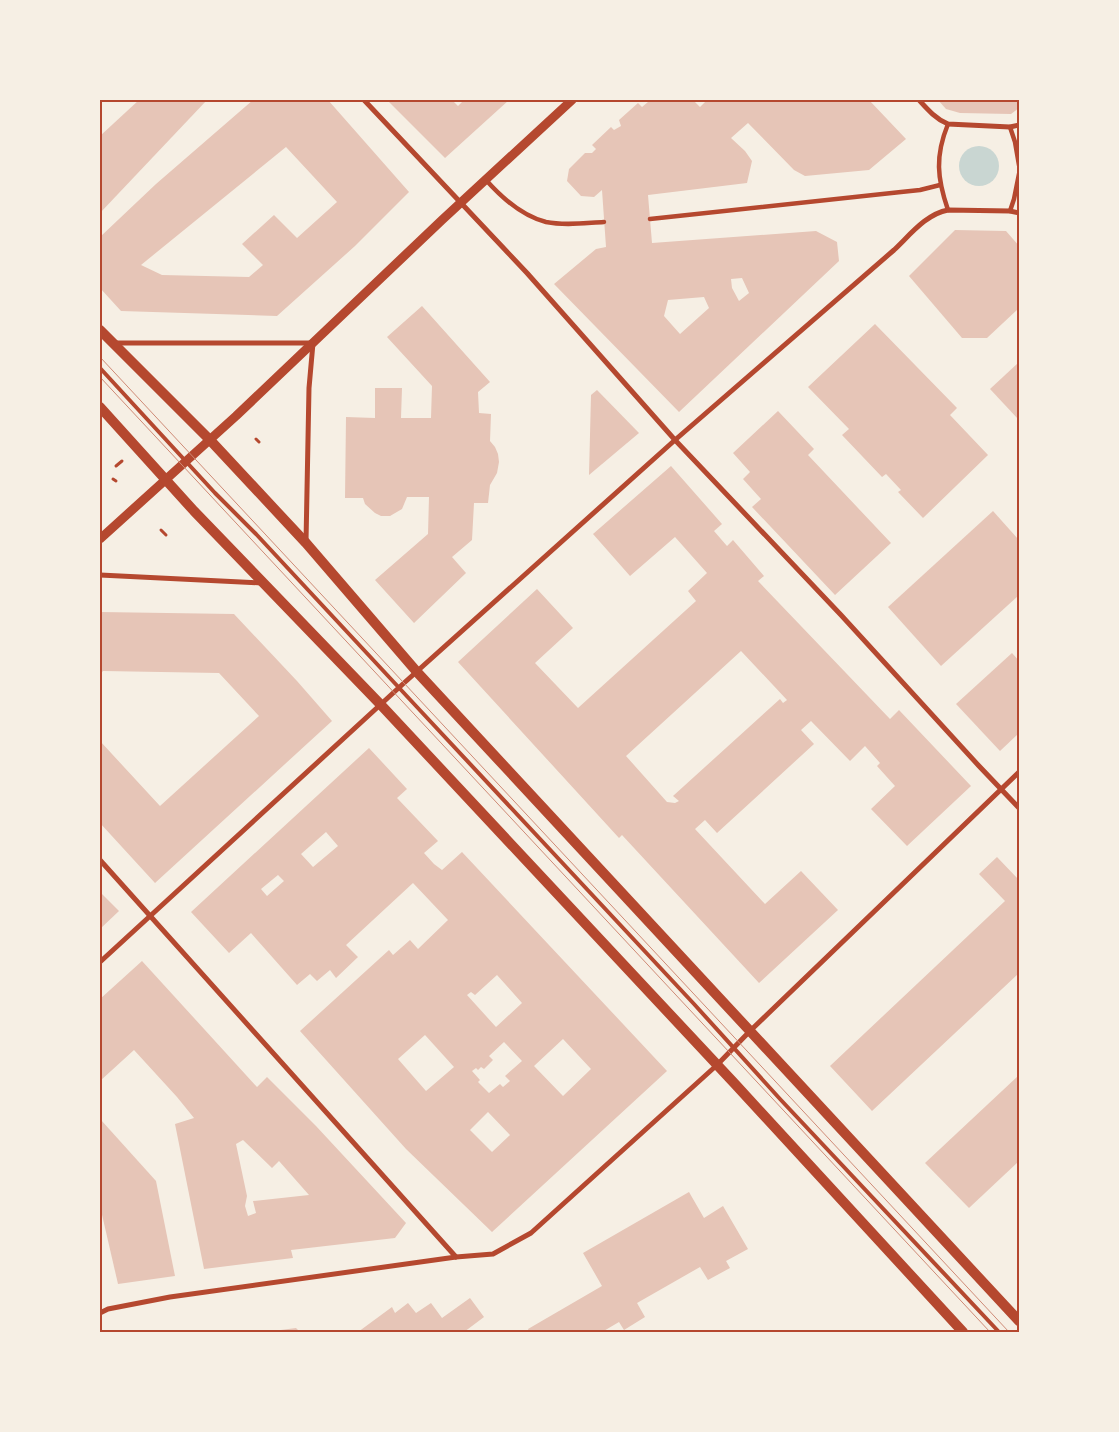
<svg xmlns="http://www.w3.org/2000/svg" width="1119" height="1432" font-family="Roboto,sans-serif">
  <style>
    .water { fill: #c9d6d2 }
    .building { fill: #e6c5b7; fill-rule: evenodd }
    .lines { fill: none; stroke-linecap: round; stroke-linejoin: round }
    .path { stroke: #b5482f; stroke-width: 3 }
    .service { stroke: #b5482f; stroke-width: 4 }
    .pedestrian { stroke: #b5482f; stroke-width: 4.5 }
    .minor { stroke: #b5482f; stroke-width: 5 }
    .tertiary { stroke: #b5482f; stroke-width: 9 }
    .secondary { stroke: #b5482f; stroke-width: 10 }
    .tram { stroke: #cf8b77; stroke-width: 1 }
    .neatline { fill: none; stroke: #b5482f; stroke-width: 2 }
  </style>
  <rect width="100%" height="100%" fill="#f6efe4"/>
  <circle class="water" cx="979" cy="166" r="20"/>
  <g class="building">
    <path d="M139,100H207L100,213V136Z"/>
    <path d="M253,100H328L409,192L355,246L277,316L121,311L100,288V237L156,184ZM286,147L337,202L297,238L274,215L242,244L263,265L249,277L162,275L141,265Z"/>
    <path d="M387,100H452L458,106L464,100H509L445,158Z"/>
    <path d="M647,100H693L700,107L707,100H869L906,139L869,170L805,176L794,170L748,123L731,138L745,151L752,161L747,183L648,195L652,243L816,231L837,242L839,261L679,412L554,284L596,249L606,247L602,190L594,197L581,196L567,181L569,169L585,153H592L596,149L592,145L611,127L614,130L621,126L619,120L638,103L642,107L648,102ZM742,278L749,293L739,301L732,288L731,279ZM704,297L709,308L680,334L664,316L668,300Z"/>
    <path d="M938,100H1019V108L1011,114L960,113L946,109Z"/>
    <path d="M955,230L1006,231L1019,246V308L987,338H962L909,276Z"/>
    <path d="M422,306L490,382L478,392L479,413L491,414L490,441L495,447L498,454L499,462L497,473L490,485L488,503H474L472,540L452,557L466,573L414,623L375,580L428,534L429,497H407L402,509L390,516H381L375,513L365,504L363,498H345L346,417L375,418V388H402L401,418H431L432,386L387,337Z"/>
    <path d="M875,324L957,408L950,415L988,455L923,518L898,492L901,490L886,474L882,477L842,435L849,429L808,387Z"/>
    <path d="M1019,362V420L990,389Z"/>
    <path d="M597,390L639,433L589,475L591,395Z"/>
    <path d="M778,411L814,449L808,455L891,543L835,595L752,507L761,499L743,479L750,472L733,453Z"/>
    <path d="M671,466L722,524L714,531L727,546L733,540L764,576L758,581L890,719L899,710L971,786L907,846L871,809L895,786L877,766L880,763L865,746L850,761L811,721L801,730L814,744L717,833L705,820L695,829L765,904L801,871L838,910L759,983L622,835L619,838L458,662L537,589L573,628L535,663L578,708L696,601L688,591L707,573L675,537L630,576L593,534ZM741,651L787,700L783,703L780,699L673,796L679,801L675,803L667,802L626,756Z"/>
    <path d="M993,511L1019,540V595L941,666L888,607Z"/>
    <path d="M100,612L234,614L297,681L332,721L155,883L100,823V741L160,806L259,716L219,673L103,671L100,674Z"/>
    <path d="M1012,653L1019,661V733L1000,751L956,704Z"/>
    <path d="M369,748L407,789L397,798L438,841L424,853L434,864L442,870L462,852L667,1071L492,1232L406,1149L300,1031L389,950L393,955L410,940L418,949L448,920L413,883L346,945L358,957L336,978L330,970L317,981L310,974L297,985L251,933L229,953L191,912ZM326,832L338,846L313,867L301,854ZM278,875L284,881L267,896L261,889ZM497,975L522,1003L496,1027L467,995L471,992L475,995ZM425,1035L454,1067L426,1091L398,1059ZM563,1039L591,1069L563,1096L534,1066ZM504,1042L522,1061L505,1076L510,1081L503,1087L500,1084L489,1093L478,1082L480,1080L472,1071L476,1068L478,1070L481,1067L484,1069L493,1060L489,1056ZM488,1112L510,1135L492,1152L470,1130Z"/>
    <path d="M997,857L1019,880V973L872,1111L830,1066L1005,901L979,874Z"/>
    <path d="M100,892L119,911L100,929Z"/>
    <path d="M142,961L257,1087L267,1077L316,1126L406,1223L395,1238L291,1250L293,1258L204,1269L175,1124L194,1118L177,1097L134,1050L100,1081V999ZM243,1140L272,1168L279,1161L309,1195L253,1201L256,1213L248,1216L245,1206L247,1196L236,1144Z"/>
    <path d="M1019,1075V1161L969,1208L925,1163Z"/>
    <path d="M101,1120L156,1181L175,1276L118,1284L100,1206V1121Z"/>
    <path d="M689,1192L704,1218L723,1206L748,1249L726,1261L730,1268L708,1280L700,1267L637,1303L645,1317L624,1330L619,1322L602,1332H529L528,1329L602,1286L583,1253Z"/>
    <path d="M470,1298L484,1317L464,1332H358L392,1307L395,1313L408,1303L416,1313L431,1303L442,1318Z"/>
    <path d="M296,1328L300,1332H273V1331Z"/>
  </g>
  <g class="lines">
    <g class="path">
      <path d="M256,439L259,442"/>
      <path d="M116,466L122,461"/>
      <path d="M113,479L116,481"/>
      <path d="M161,530L166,535"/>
    </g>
    <path class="service" d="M100,368L215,493L256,534L416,706L694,1004L780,1099L999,1332"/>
    <g class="pedestrian">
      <path d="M948,124C935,156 937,178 948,210"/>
      <path d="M1010,127L1015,142L1019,165"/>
      <path d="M486,180C502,198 522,216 546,222C565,226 585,223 604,222"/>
      <path d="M1010,211L1014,199L1019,174"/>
      <path d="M650,219L901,192L920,190L940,185"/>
    </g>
    <g class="minor">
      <path d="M364,100L527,273L675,440L841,615L979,766L1019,808"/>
      <path d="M919,100C928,110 936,119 948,124L1010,127L1019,125"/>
      <path d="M114,343H313L309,388L306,542"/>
      <path d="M100,575L262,583"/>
      <path d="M100,860L456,1257"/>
      <path d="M100,962L404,683L675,440L894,250C910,235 926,214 948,210L1010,211L1019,213"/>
      <path d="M100,1313L108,1309L170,1297L456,1257L493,1254L531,1233L717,1065L750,1031L1019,772"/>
    </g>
    <path class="tertiary" d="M100,539L236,416L442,220L572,100"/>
    <g class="secondary">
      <path d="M100,330L210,440L306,543L417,672L1019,1321"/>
      <path d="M100,407L194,511L381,705L735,1084L963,1332"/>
    </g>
    <g class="tram">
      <path d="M100,357L1009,1332"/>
      <path d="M100,377L990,1332"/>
    </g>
  </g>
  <rect width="1119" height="1432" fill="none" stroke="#f6efe4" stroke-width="202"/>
  <rect x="101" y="101" width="917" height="1230" class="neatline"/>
</svg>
